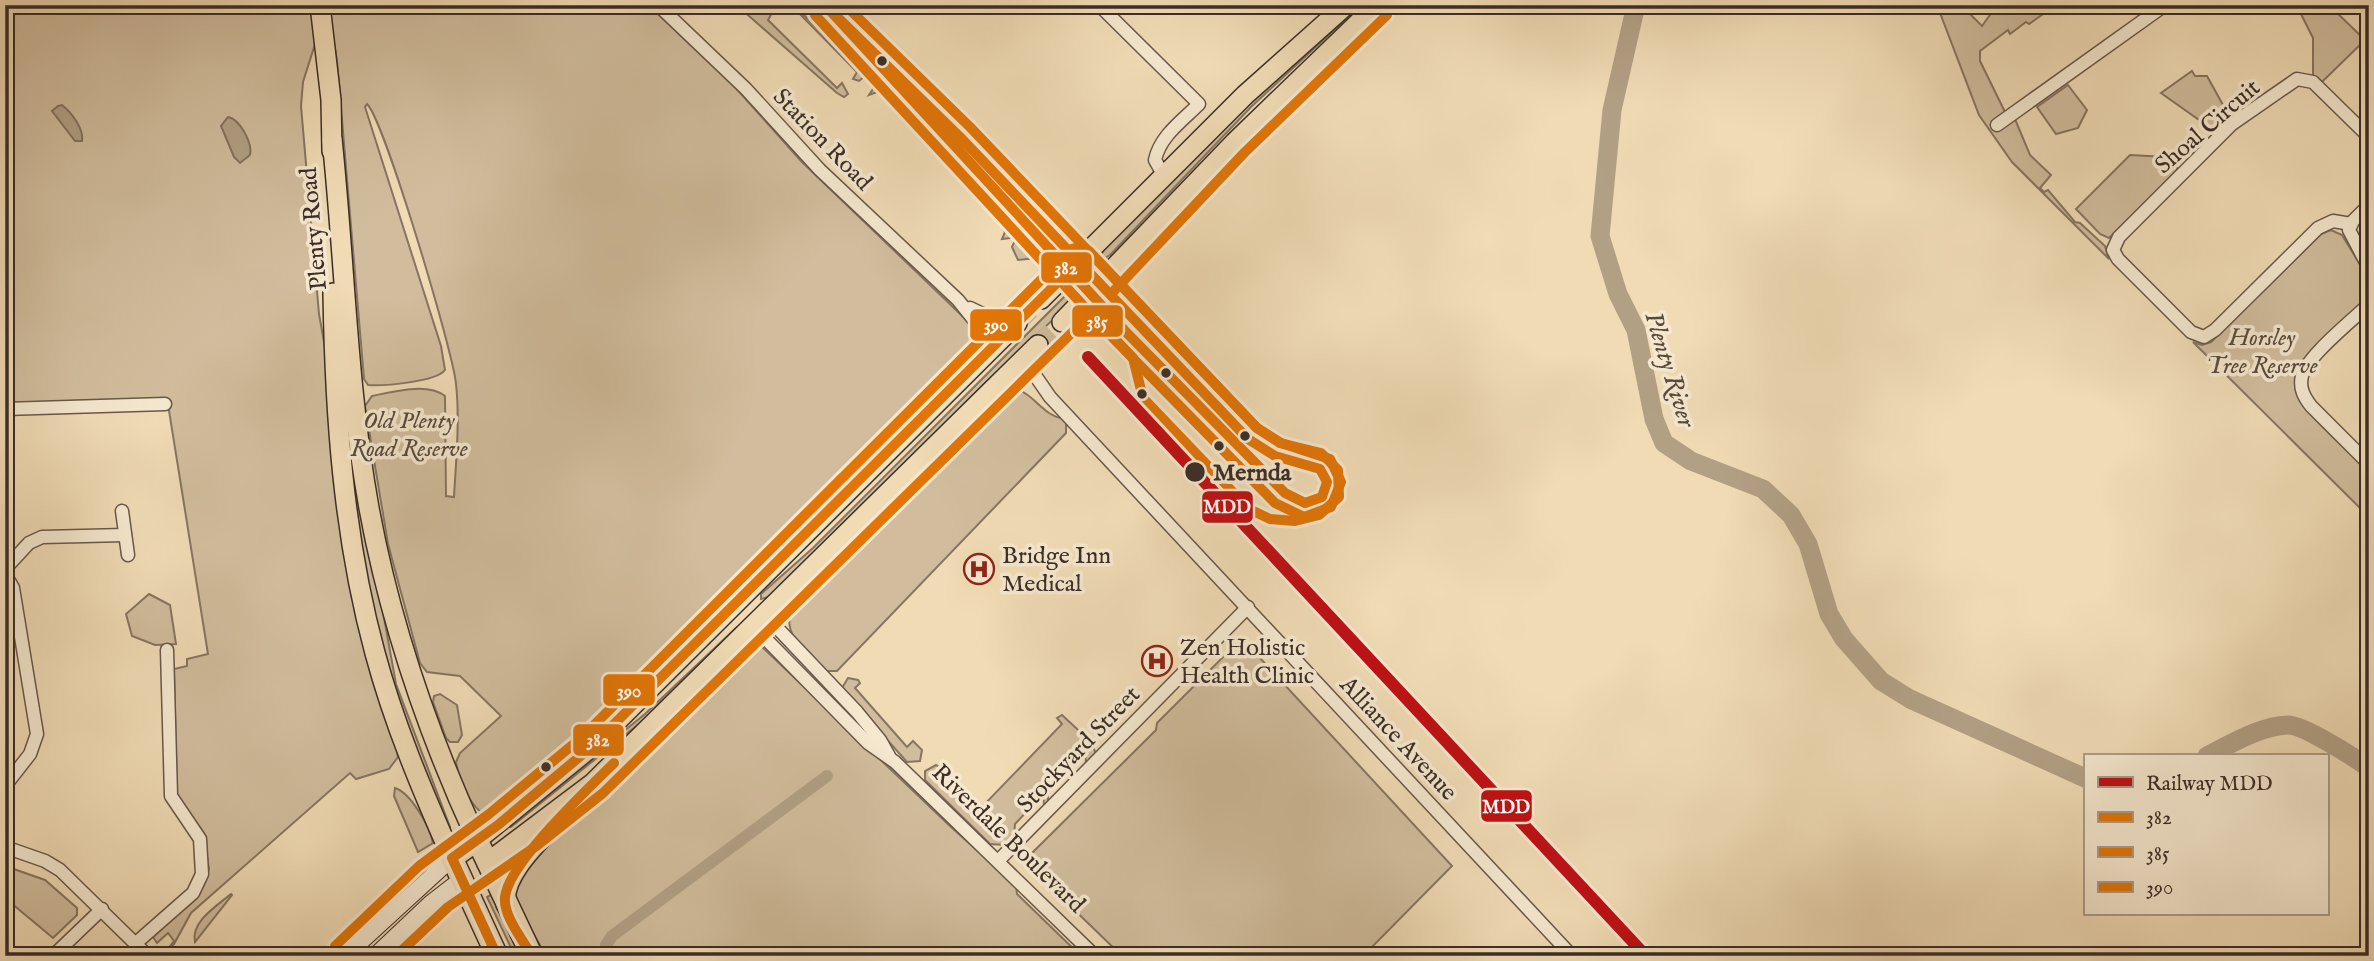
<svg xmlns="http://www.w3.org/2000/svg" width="2374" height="961" font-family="'IM FELL English',serif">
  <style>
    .green { fill: #d1bd9d; stroke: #867562; stroke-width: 2 }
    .water { fill: #b2a085; stroke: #82725f; stroke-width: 2 }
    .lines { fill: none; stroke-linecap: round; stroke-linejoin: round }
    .canal { stroke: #b2a085; stroke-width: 12 }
    .river { stroke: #b2a085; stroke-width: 19 }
    .primary-tunnel { stroke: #ccb899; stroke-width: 19; stroke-dasharray: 19 10; stroke-linecap: butt }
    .street-casing { stroke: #68584a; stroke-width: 15 }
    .secondary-casing { stroke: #3b2d27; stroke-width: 18 }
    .primary-casing { stroke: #3b2d27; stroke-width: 22 }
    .highway-casing { stroke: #3b2d27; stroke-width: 24 }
    .street { stroke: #f5e8cf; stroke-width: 12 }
    .secondary { stroke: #f5e8cf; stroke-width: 16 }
    .primary { stroke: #f0dbb5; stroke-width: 19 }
    .highway { stroke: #f0dbb5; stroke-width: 21 }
    .bus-1-casing { stroke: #f5e8cf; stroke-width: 16 }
    .bus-2-casing { stroke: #f5e8cf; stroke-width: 16 }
    .bus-3-casing { stroke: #f5e8cf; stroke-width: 16 }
    .bus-1 { stroke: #e27506; stroke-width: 10 }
    .bus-2 { stroke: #e27506; stroke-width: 10 }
    .bus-3 { stroke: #e27506; stroke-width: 10 }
    .rail-1-casing { stroke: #f5e8cf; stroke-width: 18 }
    .rail-1 { stroke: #be1014; stroke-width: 12 }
    .bus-dot { fill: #3b2d27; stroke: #f5e8cf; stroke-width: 2.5 }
    .labels { text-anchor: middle; stroke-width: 7; stroke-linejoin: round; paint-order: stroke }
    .street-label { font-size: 24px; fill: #3b2d27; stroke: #f5e8cf }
    .park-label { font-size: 24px; font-style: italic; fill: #594a3f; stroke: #f5e8cf }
    .stop-label { font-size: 24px; font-weight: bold; fill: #3b2d27; stroke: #f5e8cf; text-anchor: start }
    .poi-label { font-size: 24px; fill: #3b2d27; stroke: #f5e8cf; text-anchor: start }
    .water-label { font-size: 26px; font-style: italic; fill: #594a3e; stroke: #f5e8cf }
    .line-badge { stroke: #f5e8cf; stroke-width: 2.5 }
    .badge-label { font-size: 19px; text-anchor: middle; font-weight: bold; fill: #fff }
  </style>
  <rect width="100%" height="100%" fill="#f0dbb5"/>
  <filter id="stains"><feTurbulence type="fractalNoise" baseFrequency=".00286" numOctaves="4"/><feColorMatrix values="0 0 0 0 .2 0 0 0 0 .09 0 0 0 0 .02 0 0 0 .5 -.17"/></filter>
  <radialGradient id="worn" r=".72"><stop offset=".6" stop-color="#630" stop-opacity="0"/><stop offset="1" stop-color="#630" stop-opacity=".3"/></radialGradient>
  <g class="green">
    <path d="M5,5H313L316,41L303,82L301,106L319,314L398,757L389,769L356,779L350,773L191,913L174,944L166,951L174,941L168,933L157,943L153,937L200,893L209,869L203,832L177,795L174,669L187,666V659L208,654L167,398L5,403Z"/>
    <path d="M328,5H649L734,86L801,161L981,334V348L569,756L547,769L492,817C472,814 459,780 456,762L460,753L501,716L460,676L427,672L420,663L388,544L365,406L372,396C392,392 427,382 445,396L446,496L454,497C456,460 460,421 456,384C453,351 384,120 367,104L365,107L441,346L445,370C436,382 384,386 368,385L364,379L337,61Z"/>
    <path d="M745,5H754L761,12L769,9L772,13L768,20L837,88L842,83L848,94L844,97L837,93L741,9Z"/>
    <path d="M785,5H794L865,76L859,81L853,79L857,72L793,7L785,11Z"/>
    <path d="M798,5H815L873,63L867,74Z"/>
    <path d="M1354,5H1361L1251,107L1110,255L1095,264L1108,244L1247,104Z"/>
    <path d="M1937,5H1961L1982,26L1997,5H2056L2029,24L2026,22L2010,34L2008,30L1980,51V61L2005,112L1992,121L1999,130L2015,119L2030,155L2051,175L2040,188L2044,192L2048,190L2075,222L2080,223L2105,246L2109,259L2012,162L1979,115Z"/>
    <path d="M2301,5H2329L2365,40L2322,82L2313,75V38L2300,12Z"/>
    <path d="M2192,71L2195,76H2207L2228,114L2229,119L2216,132L2161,93Z"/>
    <path d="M887,77L1039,245H1036L876,83Z"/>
    <path d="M2068,85L2087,110L2078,128L2056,134L2037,107Z"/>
    <path d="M875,86L1015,226L1010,238L1002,239L1005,232L1002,226L1007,221L877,92L869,95Z"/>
    <path d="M2130,155L2166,157L2179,170L2109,238L2100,234L2076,209Z"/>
    <path d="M2331,230L2342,235L2369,279V296L2296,378C2293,412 2348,446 2369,472V517L2193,342L2202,345L2211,342L2321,234Z"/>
    <path d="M1018,234L1038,257L1037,258L1018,260L1012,247Z"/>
    <path d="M1072,293L1075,296L1073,301L984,384L771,596L761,599V594L813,548L1067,294Z"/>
    <path d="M1014,388C1033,393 1045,417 1062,418L1066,423V433L837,671H824C807,653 782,636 791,609L901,499L927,465L1003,390Z"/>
    <path d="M347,414L396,684L450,827L446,829L384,662L357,541Z"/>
    <path d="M5,498L14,501L13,542L5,553Z"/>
    <path d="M149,594L170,605L176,644L155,645L132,636L126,614Z"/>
    <path d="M737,627L650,715L511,827L509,824L645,714Z"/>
    <path d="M1247,644L1452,866L1363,956H1122L1030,867L1029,856L1156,730L1157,723L1228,652Z"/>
    <path d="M760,645L951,827L999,870L1016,886L1017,894L1081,956H546C538,940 514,905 515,888C517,860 707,682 739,651L747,646Z"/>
    <path d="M848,678L858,680L860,683L855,688L907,747L913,741L922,750L920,761L907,762L844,692L842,688Z"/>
    <path d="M440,694L457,705L462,735L458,742H450L446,738L433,702L434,696Z"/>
    <path d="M1062,715L1089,740L1096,753L1086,763L1085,752L1048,789V802L1044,805L1043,794L1015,824L1014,836L1005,845L990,844L925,780V771L936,765L939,767L934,773L969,807L975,801L982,807L1062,724L1057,718Z"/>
    <path d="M395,788C411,793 430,827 433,843L418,852L394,796Z"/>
    <path d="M415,862L423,870L334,956H320Z"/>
    <path d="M8,867L45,880L77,908V915L53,938L5,898V871Z"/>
    <path d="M231,894L232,895L195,942C190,922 218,905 231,894Z"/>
    <path d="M493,894L523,956H515L487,897Z"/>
    <path d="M432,913L435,916L394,956H388Z"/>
  </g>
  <g class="water">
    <path d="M58,106L62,105C72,113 84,129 82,141H75L52,111Z"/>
    <path d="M228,117C240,119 253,144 250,155L240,163L234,157L221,126Z"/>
  </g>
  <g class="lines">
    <path class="canal" d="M605,956L606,945L612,936L827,776"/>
    <g class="river">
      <path d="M1636,5L1612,110L1600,236L1618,294L1636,330L1654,419L1664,443L1691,461L1763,489L1791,515L1808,544L1829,614L1844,639L1881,681L1910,699L2085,778"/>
      <path d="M2207,756C2231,744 2260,726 2288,725C2304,725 2355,758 2369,768"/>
    </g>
    <g class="primary-tunnel">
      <path d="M1017,323L1041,299"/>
      <path d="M1038,345L1062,322"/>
    </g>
    <g class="street-casing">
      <g id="street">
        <path d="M658,5L746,89L820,170L958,300L986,335L983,355"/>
        <path d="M825,5L884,66L1069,271"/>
        <path d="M1099,5L1199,104C1182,121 1160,136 1155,160L1164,176"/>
        <path d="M924,101L1079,261"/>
        <path d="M1997,125L2165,5"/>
        <path d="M2369,205L2353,221L2349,230L2369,268"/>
        <path d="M2351,224L2333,221L2318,228L2215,330L2204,337L2191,332L2118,259L2113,250L2119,237L2232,124L2297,79L2313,82L2369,137"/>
        <path d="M2369,304C2353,320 2307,356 2302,376C2299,388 2304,397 2311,406L2369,464"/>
        <path d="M970,308L997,321H1015"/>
        <path d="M1036,349L1032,371L1050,397L1572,956"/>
        <path d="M5,409L165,404"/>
        <path d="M122,511L128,555"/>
        <path d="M5,569L29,543L42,537L125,535"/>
        <path d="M5,574L13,588L37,734L30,754L5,786"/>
        <path d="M764,614L857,712L880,740L889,756"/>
        <path d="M753,626L868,743L895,762L1095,956"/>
        <path d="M5,847L45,861L60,870L148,956"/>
        <path d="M998,861L1248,607"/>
        <path d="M136,943L193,893L202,874L200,839L171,796L167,650"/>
        <path d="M53,956L102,909"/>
      </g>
    </g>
    <g class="secondary-casing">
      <g id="secondary">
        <path d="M345,956L452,858"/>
        <path d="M375,956L431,903L462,879"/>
      </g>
    </g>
    <g class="primary-casing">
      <g id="primary">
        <path d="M320,5L331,100L332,151"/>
        <path d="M332,139C345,262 347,386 369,508C390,622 428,734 477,840L590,748L1017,323"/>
        <path d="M333,293C335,414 343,535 375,653C394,724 422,790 452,858"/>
        <path d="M1041,299L1245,95L1346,5"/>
        <path d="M1062,322L1235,142L1377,5"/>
        <path d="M487,863L593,783L1038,345"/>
        <path d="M506,904C501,877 537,843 554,825"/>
      </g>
    </g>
    <g class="highway-casing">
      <path id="highway" d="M497,956L452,858L477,840L532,956"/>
    </g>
    <use href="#street" class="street"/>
    <use href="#secondary" class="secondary"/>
    <use href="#primary" class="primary"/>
    <use href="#highway" class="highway"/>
    <g class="bus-1-casing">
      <g id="bus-1">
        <path d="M825,5L1125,331L1285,493L1305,503L1322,497L1327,482L1320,469L1275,456L1248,439L960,137L825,5"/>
        <path d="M497,956L452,858L498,825L590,748L1079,261"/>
        <path d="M532,956C523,940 503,916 505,897C509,862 588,789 614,763"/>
      </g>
    </g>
    <g class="bus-2-casing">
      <g id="bus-2">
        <path d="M815,15L1115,340L1275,503L1304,517L1331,507L1341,482L1330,459L1281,443L1257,428L970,127L845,5"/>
        <path d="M1111,294L1245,152L1387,15"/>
      </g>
    </g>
    <g class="bus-3-casing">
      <path id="bus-3" d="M335,946L419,866L489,814L581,738L1072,249L1081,247L1089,251L1257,428L1280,443L1321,453L1338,470L1339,497L1319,515L1295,521L1270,519L1249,509L1143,398L1133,358L1091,314L603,793L535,847L448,907L396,956"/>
    </g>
    <use href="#bus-1" class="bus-1"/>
    <use href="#bus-2" class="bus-2"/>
    <use href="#bus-3" class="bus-3"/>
    <g class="rail-1-casing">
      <path id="rail-1" d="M1088,357L1646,956"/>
    </g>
    <use href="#rail-1" class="rail-1"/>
  </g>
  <defs>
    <g id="hospital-ring" transform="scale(1.575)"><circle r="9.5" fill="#f5e8cf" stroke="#8f2418" stroke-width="1.5"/><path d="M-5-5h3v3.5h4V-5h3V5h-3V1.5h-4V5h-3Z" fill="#8f2418"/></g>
  </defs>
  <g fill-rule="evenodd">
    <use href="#hospital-ring" x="979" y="569"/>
    <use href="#hospital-ring" x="1157" y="661"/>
  </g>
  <g class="bus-dot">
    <circle cx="882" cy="61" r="6"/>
    <circle cx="1166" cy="373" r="6"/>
    <circle cx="1142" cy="394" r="6"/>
    <circle cx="1245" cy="436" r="6"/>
    <circle cx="1219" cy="446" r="6"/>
    <circle cx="1195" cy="472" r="11"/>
    <circle cx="546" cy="767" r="6"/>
  </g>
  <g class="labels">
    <g class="street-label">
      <text transform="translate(2207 126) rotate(-41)" y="8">Shoal Circuit</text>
      <text transform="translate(823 139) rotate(46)" y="8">Station Road</text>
      <text transform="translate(313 229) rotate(-95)" y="8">Plenty Road</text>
      <text transform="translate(1399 738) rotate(47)" y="8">Alliance Avenue</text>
      <text transform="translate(1078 749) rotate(-46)" y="8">Stockyard Street</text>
      <text transform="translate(1009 838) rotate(44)" y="8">Riverdale Boulevard</text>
    </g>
    <g class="park-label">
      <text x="2262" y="345">Horsley<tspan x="2262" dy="28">Tree Reserve</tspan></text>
      <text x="409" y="428">Old Plenty<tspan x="409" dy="28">Road Reserve</tspan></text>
    </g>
    <g class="stop-label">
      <text x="1213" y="480">Mernda</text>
    </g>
    <g class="poi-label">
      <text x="1002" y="563">Bridge Inn<tspan x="1002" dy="28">Medical</tspan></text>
      <text x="1180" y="655">Zen Holistic<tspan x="1180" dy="28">Health Clinic</tspan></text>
    </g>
    <g class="water-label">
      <text transform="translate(1671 369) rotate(73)" y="9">Plenty River</text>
    </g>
  </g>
  <g class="line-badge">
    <rect x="1040" y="251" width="53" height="33" rx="7" fill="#e27506"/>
    <rect x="1071" y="304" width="53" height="34" rx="7" fill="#e27506"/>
    <rect x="969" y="308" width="54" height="34" rx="7" fill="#e27506"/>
    <rect x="1201" y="490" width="53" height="34" rx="7" fill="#be1014"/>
    <rect x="602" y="673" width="54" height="34" rx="7" fill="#e27506"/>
    <rect x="572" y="723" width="53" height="34" rx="7" fill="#e27506"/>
    <rect x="1480" y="789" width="53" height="34" rx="7" fill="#be1014"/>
  </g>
  <g class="badge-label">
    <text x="1066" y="274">382</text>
    <text x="1097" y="328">385</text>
    <text x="996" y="331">390</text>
    <text x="1227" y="513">MDD</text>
    <text x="629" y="697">390</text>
    <text x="598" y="746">382</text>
    <text x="1506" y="813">MDD</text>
  </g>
  <rect width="2374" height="961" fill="none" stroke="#f0dbb5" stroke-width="28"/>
  <rect x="7" y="7" width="2360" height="947" fill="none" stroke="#3b2d27" stroke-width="3.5"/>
  <rect x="14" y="14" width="2346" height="933" fill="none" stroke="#3b2d27" stroke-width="2"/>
  <rect x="2084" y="754" width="245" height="161" fill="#f5e8cf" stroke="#ab9d8c" stroke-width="2"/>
  <rect x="2098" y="777" width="35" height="10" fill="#be1014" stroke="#ab9d8c" stroke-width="2"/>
  <text x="2146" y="790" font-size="21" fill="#3b2d27">Railway MDD</text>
  <rect x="2098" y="812" width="35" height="10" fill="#e27506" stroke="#ab9d8c" stroke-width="2"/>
  <text x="2146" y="824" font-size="21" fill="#3b2d27">382</text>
  <rect x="2098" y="847" width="35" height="10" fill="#e27506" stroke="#ab9d8c" stroke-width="2"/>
  <text x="2146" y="860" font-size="21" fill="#3b2d27">385</text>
  <rect x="2098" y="882" width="35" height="10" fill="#e27506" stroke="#ab9d8c" stroke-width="2"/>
  <text x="2146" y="894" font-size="21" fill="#3b2d27">390</text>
  <rect width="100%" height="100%" filter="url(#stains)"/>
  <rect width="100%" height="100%" fill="url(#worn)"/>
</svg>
